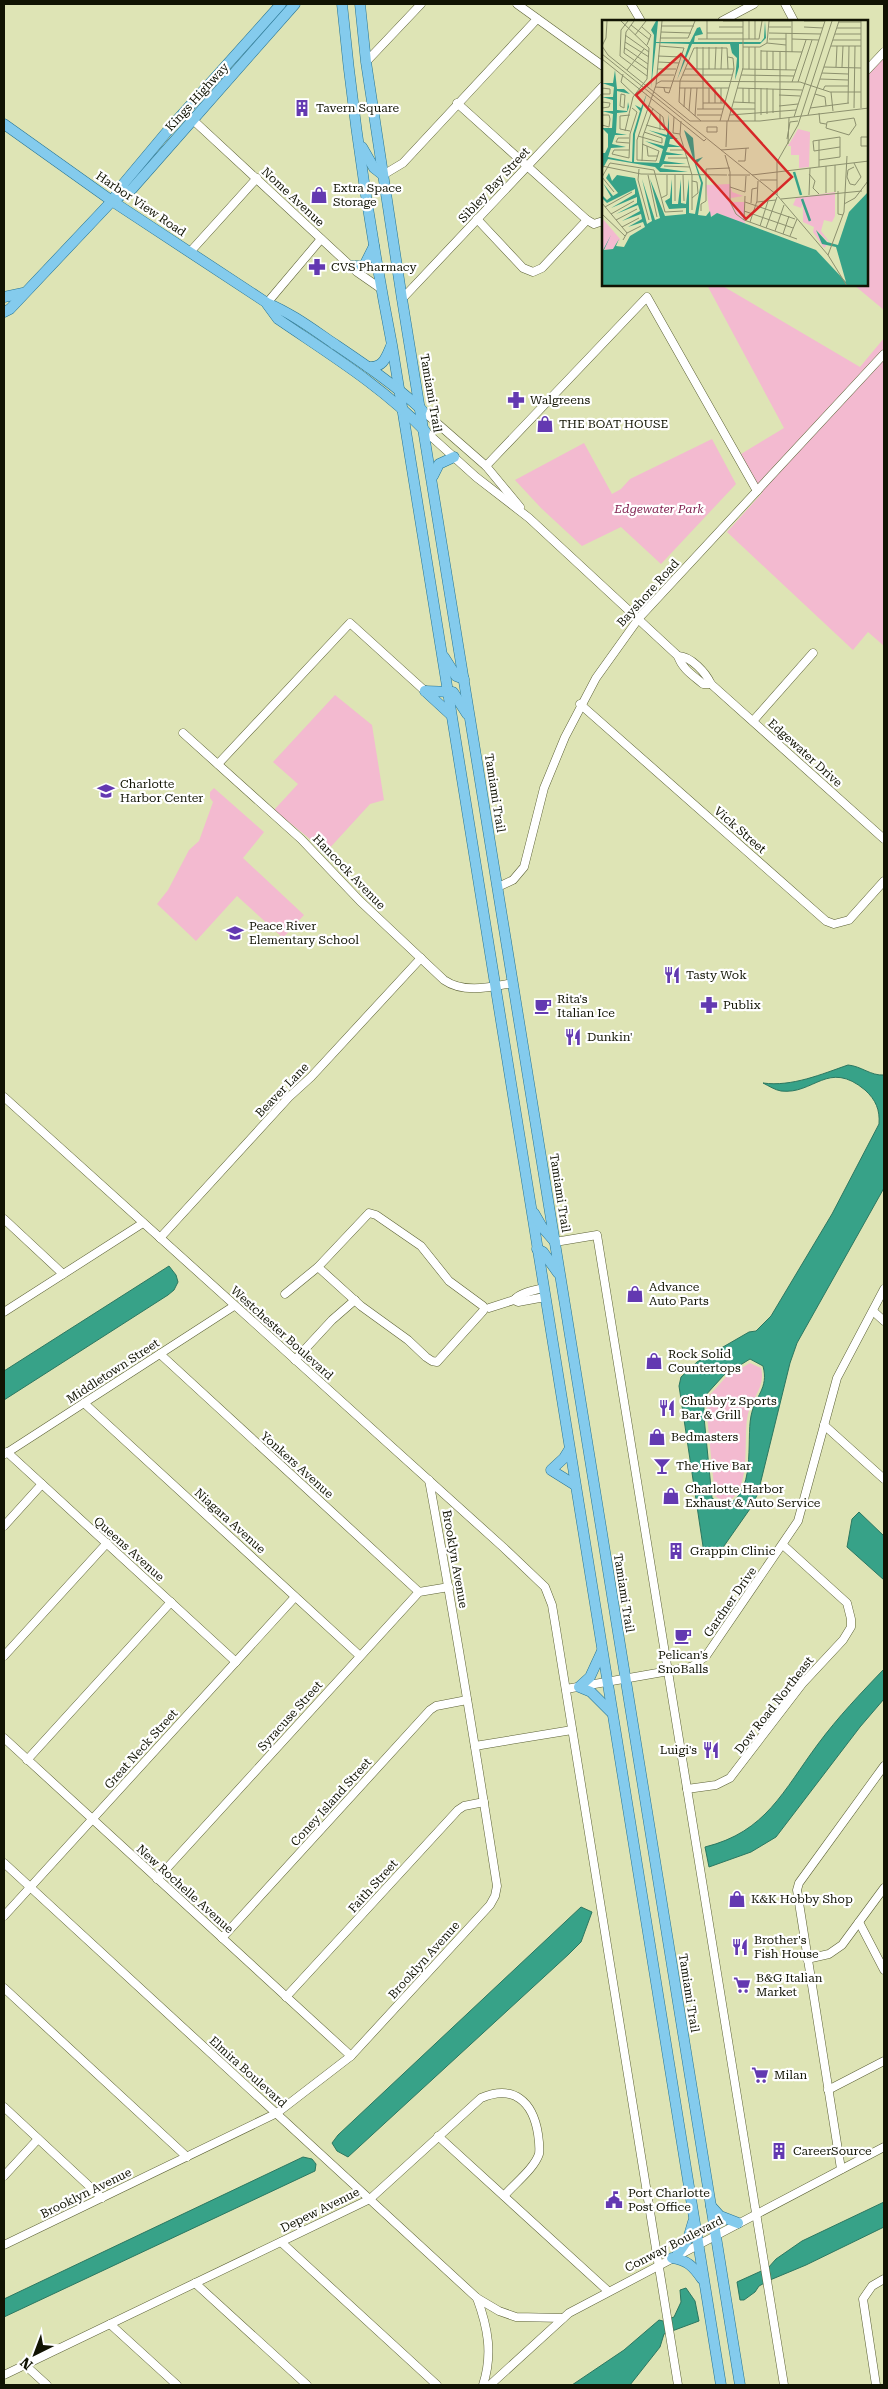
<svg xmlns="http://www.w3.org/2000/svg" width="888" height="2389" font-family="'Roboto Serif',serif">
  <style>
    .green { fill: #f3bad0 }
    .water { fill: #37a288; stroke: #2c7760; fill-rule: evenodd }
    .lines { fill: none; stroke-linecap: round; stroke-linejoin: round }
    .minor-casing { stroke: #5c6136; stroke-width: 9 }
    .major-casing { stroke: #267493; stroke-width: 11 }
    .minor { stroke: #fff; stroke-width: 8 }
    .major { stroke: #84cbed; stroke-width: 10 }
    .labels { text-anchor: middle; stroke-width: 4.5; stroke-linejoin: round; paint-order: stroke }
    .street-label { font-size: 12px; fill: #111303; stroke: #fff }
    .poi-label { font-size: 12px; fill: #111303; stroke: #fff; text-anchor: start }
    .park-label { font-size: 12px; font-style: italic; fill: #822553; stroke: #fff }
    .inset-river { fill: none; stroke: #37a288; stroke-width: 2.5 }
    .inset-road { fill: none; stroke: #8c906e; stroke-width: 1 }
    .view { fill: #d62828; fill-opacity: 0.15; stroke: #d62828; stroke-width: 2.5 }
    .inset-edge { fill: none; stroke: #111303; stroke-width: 2.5 }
  </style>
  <rect width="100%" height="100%" fill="#dee4b5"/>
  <g class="green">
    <path d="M884,58V310L854,285H867V76Z"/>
    <path d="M707,285H721L860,367L884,338V646L868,632L853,650L727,532L762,493L741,454L784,428Z"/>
    <path d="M712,439L736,484L661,564L621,527L582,546L541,508L515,480L584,443L612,494L621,489L630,479Z"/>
    <path d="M335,695L372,725L384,800L370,804L326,852L274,810L298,784L273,762Z"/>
    <path d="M214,788L264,832L243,858L304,915L283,938L237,896L196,941L157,904L168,890L189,850L199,841L213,802L210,798V792Z"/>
    <path d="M750,1363L761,1368C766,1387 752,1397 748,1414C742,1439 754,1491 725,1503L715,1496L707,1416V1398L726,1377Z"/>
  </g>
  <g class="water">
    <path d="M848,1065C861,1066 871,1076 884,1075V1188L797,1343L790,1363L758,1493L752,1506L717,1556L704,1553L679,1386L681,1377L697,1362L749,1332L756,1331L771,1316L832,1214L879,1124C880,1110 876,1100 865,1090C828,1059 814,1095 781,1091C775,1090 769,1086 763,1083C792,1087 822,1074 848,1065ZM750,1359L763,1366C769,1389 755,1395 751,1416C746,1441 757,1496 724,1506L712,1498L704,1417V1397L724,1375Z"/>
    <path d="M169,1266L176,1275L178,1282L174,1290L168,1295L4,1400V1371Z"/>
    <path d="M859,1512L884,1536V1580L847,1547L852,1519Z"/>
    <path d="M884,1669V1699L860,1727L776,1837L751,1852L709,1867L705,1847C766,1832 783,1791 818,1744C838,1717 861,1693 884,1669Z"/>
    <path d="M581,1907L592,1912L581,1942L569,1954L348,2157L337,2151L332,2143L338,2135Z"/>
    <path d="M303,2157L312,2159L316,2164L315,2171L4,2317V2299Z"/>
    <path d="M884,2202V2227L806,2265L770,2280L759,2286L755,2292L744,2300H740L737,2282L768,2268L776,2259L802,2241Z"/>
    <path d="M686,2288L695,2301L699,2321L664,2334L660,2347L630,2385H572L624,2350L659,2320L663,2321L674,2317L681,2302L680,2290Z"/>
  </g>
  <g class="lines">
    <g class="minor-casing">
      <g id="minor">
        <path d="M517,4L603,66"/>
        <path d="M631,4L641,21"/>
        <path d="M785,4L794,21"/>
        <path d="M722,21L754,4"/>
        <path d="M366,62L421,4"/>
        <path d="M867,70L884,52"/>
        <path d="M457,103L587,220L594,224L603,221"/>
        <path d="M193,120L357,272L380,288"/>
        <path d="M383,175L403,163L537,19"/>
        <path d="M477,219L523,268L533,272L542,268L587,220"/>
        <path d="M190,252L257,178"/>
        <path d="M402,299L603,86"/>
        <path d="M267,303L321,239"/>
        <path d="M422,410L486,466L520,507"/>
        <path d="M425,431L476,477L529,518L678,656C682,669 694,676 703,684H711"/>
        <path d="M486,466L647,297L757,491"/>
        <path d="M678,656C691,656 706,673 711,684L884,839"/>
        <path d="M580,704L826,921L834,924L849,920L884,881"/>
        <path d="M753,721L813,653"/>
        <path d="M183,733L301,839L360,901L444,980C464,994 491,987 513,983"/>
        <path d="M218,764L350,623L425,691"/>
        <path d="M498,887L513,880L524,867L544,788L565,737L596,678L639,618L884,354"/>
        <path d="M4,1097L504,1548L545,1587L552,1605L556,1629L678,2385"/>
        <path d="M4,1219L63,1274"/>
        <path d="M160,1238L289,1097L311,1077L421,958"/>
        <path d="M555,1242L597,1235L784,2385"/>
        <path d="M285,1294L318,1267"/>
        <path d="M514,1300L518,1302L545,1297"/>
        <path d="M489,1308L514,1300C519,1293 534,1290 543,1288"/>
        <path d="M483,1311L437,1362L432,1361L426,1357L408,1340L361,1306L318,1267L369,1213L376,1215L421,1246L449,1281L483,1306"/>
        <path d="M873,1311L884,1321"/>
        <path d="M4,1312L143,1223"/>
        <path d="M160,1354L419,1592"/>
        <path d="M295,1360L332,1320L355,1300"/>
        <path d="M84,1403L360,1656"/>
        <path d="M824,1425L884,1479"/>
        <path d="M7,1452L236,1662"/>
        <path d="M5,1454L234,1306"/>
        <path d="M4,1526L42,1484"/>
        <path d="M4,1656L107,1543"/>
        <path d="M566,1689L686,1668L693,1666L706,1656L798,1521L837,1378L884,1289"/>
        <path d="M4,1738L351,2056"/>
        <path d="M475,1746L572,1730"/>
        <path d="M27,1760L171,1602"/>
        <path d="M687,1789L716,1785L730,1778L802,1684L843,1640L851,1627V1619L847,1603L783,1545"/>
        <path d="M4,1863L477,2298L499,2311L516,2317L563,2318"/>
        <path d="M157,1879L419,1592L449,1587"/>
        <path d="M4,1916L295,1597"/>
        <path d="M859,1922L884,1970"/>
        <path d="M222,1938L430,1710L436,1706L467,1700"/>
        <path d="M807,1959L829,1954L842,1945L884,1888"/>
        <path d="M4,1988L187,2157"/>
        <path d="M286,1997L458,1810L464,1806L484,1802"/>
        <path d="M828,2090L884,2061"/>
        <path d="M4,2107L102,2198"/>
        <path d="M438,2136L608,2291"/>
        <path d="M841,2169L797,1890L799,1883L884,1766"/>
        <path d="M4,2176L38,2139"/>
        <path d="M281,2242L437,2385"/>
        <path d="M4,2245L277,2113L351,2056L490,1905L495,1896L497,1886C476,1751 454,1615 429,1480"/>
        <path d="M195,2283L307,2385"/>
        <path d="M477,2298C488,2328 493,2354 483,2385"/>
        <path d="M110,2324L177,2385"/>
        <path d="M25,2365L47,2385"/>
        <path d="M4,2375L370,2199L481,2098C514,2084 533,2102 538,2134C539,2141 540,2147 539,2154C534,2169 514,2184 504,2196"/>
        <path d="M490,2385L569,2313L884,2147"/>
        <path d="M876,2385L863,2299L872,2286L884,2279"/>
      </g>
    </g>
    <g class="major-casing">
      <g id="major">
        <path d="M342,4C353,118 370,232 392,345L721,2385"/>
        <path d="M360,4L366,62L402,299L740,2385"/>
        <path d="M4,124L112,201L267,303C291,313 311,328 333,343C364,364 394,384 422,410"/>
        <path d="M362,147L374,168L383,175"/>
        <path d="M115,199L132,189L295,4"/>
        <path d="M351,266H364L374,246"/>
        <path d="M4,297L23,293"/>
        <path d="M267,304L278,319C329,354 382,386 425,431"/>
        <path d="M4,312L10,309L112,201L124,183L170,128L281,4"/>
        <path d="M368,367C383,368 386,358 391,346"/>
        <path d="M433,476L439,464L454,457"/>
        <path d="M444,657L456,676L464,679"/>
        <path d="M425,691L453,692L467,714"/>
        <path d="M425,691L450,714"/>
        <path d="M534,1213L542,1227L555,1242"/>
        <path d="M537,1249L543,1252L558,1273"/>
        <path d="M569,1450L564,1458L551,1470L575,1485"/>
        <path d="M602,1651L590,1677L579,1687L591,1692L611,1712"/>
        <path d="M711,2206L720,2216L738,2223"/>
        <path d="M677,2255L688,2239L693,2222"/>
        <path d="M672,2258C687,2260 693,2266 702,2279"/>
      </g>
    </g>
    <use href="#minor" class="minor"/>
    <use href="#major" class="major"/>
  </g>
  <defs>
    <g id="building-bare" transform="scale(1.35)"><path d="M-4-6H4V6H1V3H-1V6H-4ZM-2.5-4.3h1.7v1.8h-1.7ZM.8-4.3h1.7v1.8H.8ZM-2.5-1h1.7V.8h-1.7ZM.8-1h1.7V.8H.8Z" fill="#6339b1" stroke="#fff" stroke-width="2.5" paint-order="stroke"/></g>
    <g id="shop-bare" transform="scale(1.35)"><path d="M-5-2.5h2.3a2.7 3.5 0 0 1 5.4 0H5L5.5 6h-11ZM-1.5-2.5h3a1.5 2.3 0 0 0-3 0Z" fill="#6339b1" stroke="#fff" stroke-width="2.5" paint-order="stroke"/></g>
    <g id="pharmacy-bare" transform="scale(1.35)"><path d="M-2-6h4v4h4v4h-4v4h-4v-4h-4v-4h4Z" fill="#6339b1" stroke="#fff" stroke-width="2.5" paint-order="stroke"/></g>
    <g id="school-bare" transform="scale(1.35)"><path d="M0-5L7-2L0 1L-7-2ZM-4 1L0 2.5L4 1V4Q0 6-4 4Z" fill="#6339b1" stroke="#fff" stroke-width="2.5" paint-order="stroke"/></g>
    <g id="restaurant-bare" transform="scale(1.35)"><path d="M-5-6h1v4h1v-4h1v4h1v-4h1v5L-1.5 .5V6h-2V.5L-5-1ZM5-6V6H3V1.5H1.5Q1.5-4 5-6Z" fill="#6339b1" stroke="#fff" stroke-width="2.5" paint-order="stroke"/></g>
    <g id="cafe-bare" transform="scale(1.35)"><path d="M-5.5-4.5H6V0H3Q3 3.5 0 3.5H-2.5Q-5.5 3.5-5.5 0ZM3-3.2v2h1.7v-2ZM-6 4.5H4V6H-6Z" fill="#6339b1" stroke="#fff" stroke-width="2.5" paint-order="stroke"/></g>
    <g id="bar-bare" transform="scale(1.35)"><path d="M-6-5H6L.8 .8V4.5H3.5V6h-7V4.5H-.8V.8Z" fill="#6339b1" stroke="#fff" stroke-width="2.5" paint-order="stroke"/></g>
    <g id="supermarket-bare" transform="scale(1.35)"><path d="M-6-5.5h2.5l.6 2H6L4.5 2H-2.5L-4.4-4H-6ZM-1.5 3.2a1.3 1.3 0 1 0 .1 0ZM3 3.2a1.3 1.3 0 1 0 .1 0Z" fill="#6339b1" stroke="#fff" stroke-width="2.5" paint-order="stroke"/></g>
    <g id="civic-bare" transform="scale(1.35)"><path d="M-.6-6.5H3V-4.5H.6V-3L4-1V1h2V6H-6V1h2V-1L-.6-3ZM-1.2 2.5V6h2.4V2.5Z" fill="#6339b1" stroke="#fff" stroke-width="2.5" paint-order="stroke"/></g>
  </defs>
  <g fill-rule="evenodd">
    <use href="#building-bare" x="302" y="108"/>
    <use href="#shop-bare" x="319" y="195"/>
    <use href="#pharmacy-bare" x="317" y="267"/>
    <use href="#pharmacy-bare" x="516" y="400"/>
    <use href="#shop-bare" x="545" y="424"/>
    <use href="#school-bare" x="106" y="791"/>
    <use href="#school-bare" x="235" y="933"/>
    <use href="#restaurant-bare" x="672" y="975"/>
    <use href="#pharmacy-bare" x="709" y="1005"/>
    <use href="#cafe-bare" x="543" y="1006"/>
    <use href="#restaurant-bare" x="573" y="1037"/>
    <use href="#shop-bare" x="635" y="1294"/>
    <use href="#shop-bare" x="654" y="1361"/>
    <use href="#restaurant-bare" x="667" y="1408"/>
    <use href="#shop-bare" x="657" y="1437"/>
    <use href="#bar-bare" x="662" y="1466"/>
    <use href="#shop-bare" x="671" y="1496"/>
    <use href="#building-bare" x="676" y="1551"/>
    <use href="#cafe-bare" x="683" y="1636"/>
    <use href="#restaurant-bare" x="711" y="1750"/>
    <use href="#shop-bare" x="737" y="1899"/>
    <use href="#restaurant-bare" x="740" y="1947"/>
    <use href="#supermarket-bare" x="742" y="1985"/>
    <use href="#supermarket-bare" x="760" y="2075"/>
    <use href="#building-bare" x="779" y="2151"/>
    <use href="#civic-bare" x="614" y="2200"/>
  </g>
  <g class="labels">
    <g class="street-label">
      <text transform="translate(197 97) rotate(-48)" y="4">Kings Highway</text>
      <text transform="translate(494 185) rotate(-47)" y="4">Sibley Bay Street</text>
      <text transform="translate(293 197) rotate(43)" y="4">Nome Avenue</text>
      <text transform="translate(141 204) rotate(34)" y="4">Harbor View Road</text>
      <text transform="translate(431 393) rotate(80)" y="4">Tamiami Trail</text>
      <text transform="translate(648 593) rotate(-48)" y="4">Bayshore Road</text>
      <text transform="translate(805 753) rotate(42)" y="4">Edgewater Drive</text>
      <text transform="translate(495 793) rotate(81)" y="4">Tamiami Trail</text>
      <text transform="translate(740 830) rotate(41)" y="4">Vick Street</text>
      <text transform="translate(349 872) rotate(46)" y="4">Hancock Avenue</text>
      <text transform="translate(282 1090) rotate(-46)" y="4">Beaver Lane</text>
      <text transform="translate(560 1193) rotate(81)" y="4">Tamiami Trail</text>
      <text transform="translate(282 1333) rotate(42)" y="4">Westchester Boulevard</text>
      <text transform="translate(113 1371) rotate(-33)" y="4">Middletown Street</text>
      <text transform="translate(297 1465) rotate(42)" y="4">Yonkers Avenue</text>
      <text transform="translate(230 1521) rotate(42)" y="4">Niagara Avenue</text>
      <text transform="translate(129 1549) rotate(42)" y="4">Queens Avenue</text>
      <text transform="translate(455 1559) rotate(80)" y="4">Brooklyn Avenue</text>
      <text transform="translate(624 1593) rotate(81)" y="4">Tamiami Trail</text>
      <text transform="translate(730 1602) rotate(-55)" y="4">Gardner Drive</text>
      <text transform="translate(774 1705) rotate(-52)" y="4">Dow Road Northeast</text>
      <text transform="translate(290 1716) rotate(-48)" y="4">Syracuse Street</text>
      <text transform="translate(141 1749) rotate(-48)" y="4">Great Neck Street</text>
      <text transform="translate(331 1802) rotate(-48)" y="4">Coney Island Street</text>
      <text transform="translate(373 1886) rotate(-48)" y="4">Faith Street</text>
      <text transform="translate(185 1889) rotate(42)" y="4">New Rochelle Avenue</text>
      <text transform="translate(424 1960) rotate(-48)" y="4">Brooklyn Avenue</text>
      <text transform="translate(689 1993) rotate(81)" y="4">Tamiami Trail</text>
      <text transform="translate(248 2072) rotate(42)" y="4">Elmira Boulevard</text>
      <text transform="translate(86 2193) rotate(-26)" y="4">Brooklyn Avenue</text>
      <text transform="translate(320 2210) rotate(-26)" y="4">Depew Avenue</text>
      <text transform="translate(674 2244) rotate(-27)" y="4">Conway Boulevard</text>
    </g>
    <g class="poi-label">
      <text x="316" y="112">Tavern Square</text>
      <text x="333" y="192">Extra Space<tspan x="333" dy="14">Storage</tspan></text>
      <text x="331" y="271">CVS Pharmacy</text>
      <text x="530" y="404">Walgreens</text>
      <text x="559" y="428">THE BOAT HOUSE</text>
      <text x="120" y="788">Charlotte<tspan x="120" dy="14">Harbor Center</tspan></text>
      <text x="249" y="930">Peace River<tspan x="249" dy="14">Elementary School</tspan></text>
      <text x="686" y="979">Tasty Wok</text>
      <text x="557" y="1003">Rita's<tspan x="557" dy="14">Italian Ice</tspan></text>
      <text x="723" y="1009">Publix</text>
      <text x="587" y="1041">Dunkin'</text>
      <text x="649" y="1291">Advance<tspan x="649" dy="14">Auto Parts</tspan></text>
      <text x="668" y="1358">Rock Solid<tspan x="668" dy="14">Countertops</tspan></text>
      <text x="681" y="1405">Chubby'z Sports<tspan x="681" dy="14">Bar &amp; Grill</tspan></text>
      <text x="671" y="1441">Bedmasters</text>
      <text x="676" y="1470">The Hive Bar</text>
      <text x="685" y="1493">Charlotte Harbor<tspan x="685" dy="14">Exhaust &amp; Auto Service</tspan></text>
      <text x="690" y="1555">Grappin Clinic</text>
      <text x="683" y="1659" text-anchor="middle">Pelican's<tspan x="683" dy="14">SnoBalls</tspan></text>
      <text x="697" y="1754" text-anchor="end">Luigi's</text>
      <text x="751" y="1903">K&amp;K Hobby Shop</text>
      <text x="754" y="1944">Brother's<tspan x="754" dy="14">Fish House</tspan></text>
      <text x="756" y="1982">B&amp;G Italian<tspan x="756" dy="14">Market</tspan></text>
      <text x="774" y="2079">Milan</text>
      <text x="793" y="2155">CareerSource</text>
      <text x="628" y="2197">Port Charlotte<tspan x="628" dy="14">Post Office</tspan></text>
    </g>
    <g class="park-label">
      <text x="659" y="513">Edgewater Park</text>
    </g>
  </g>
  <g transform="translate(602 20)">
    <rect width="266" height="266" fill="#dee4b5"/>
    <path d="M196,109L208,112L207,147L197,148V135H189V126H186ZM128,164L130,172L141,176L129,178V182H143V204L115,193L108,197L104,165ZM233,172V196L230,202L222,200L219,211L229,224L214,210L220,222L225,225L222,228L211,212L212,207L201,202V184L199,188L191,185L194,178ZM1,199L18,219L16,226L17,219L11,229L3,230V227L0,232Z" fill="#f3bad0"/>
    <path d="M54,1H56L54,22H88L95,8L98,7L101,14L93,16L92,22H159L162,18L163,1L164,18L158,24H137V47L133,60L135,38L130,33L128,24H90L75,60L87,24L54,23L49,68L52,15L49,10ZM13,50L15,69H22L28,74L15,71V90L25,91L26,82L27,87L25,92L15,93L14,113L25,115H13L10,124L24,127L9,128L6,137L30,142L31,114L38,91L33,85L39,88L45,73L33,114L32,142L57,143L61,129L43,121L62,126L64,117L46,110L65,115L67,94V115L76,119H68L67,124L80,127H66L64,132L82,135H64L62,141L84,144H61L58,148L86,152H58L53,147L6,139L0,150V133H3L6,127V114L0,108H10L11,94L0,91H11V80L0,77H11L12,67L0,63H11ZM82,110L91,118L93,140L101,137L94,144L101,163L96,195L104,196L108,191L109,197L115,193L214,230L244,262L234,227L220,224L214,210L225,222L236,225L247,192L266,172V266H0V232L9,215L2,230L11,229L17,219L14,226L22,227L28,216L43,207L41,202L26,207L40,199L39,194L20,201L38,191L36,185L14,194L35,183V177L9,188L33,174V169L5,183L0,178V175L5,180L9,177L1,163L11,176L16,173L4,158L7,153L10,161L15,155L33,158L45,204L50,201L40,159L53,200L58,198L48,159L63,196L84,194V188L67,189L63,181L68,178L70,159V184H76L79,159V183L84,184L87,159V193L93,194L99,163Z" fill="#37a288"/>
    <path class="inset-river" d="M192,152L199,175M200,179L208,201"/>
    <path class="inset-road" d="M19,1L47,28L45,59L31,77L23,111M26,1L19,10L18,36L45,56M121,1H141M167,1H190M190,1V32M202,1H223M237,2H259M29,5L48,20M59,6H92M40,7L49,15L45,25M117,7H141M167,7H189M202,7L221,8M235,8H259M59,12L89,13M105,13H141M167,13L219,14M233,14H259M23,15L47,32M33,15L44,1M58,18H86L93,1M96,19H157L160,1M105,19V1M147,19V1M153,19V1M167,19H184M190,19L217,20M231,20H259M23,22L47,37M165,23L167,1M165,23L184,25M0,26L6,35L88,101H158L267,88M0,26L4,18L5,1M57,26L82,28L67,73L63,72L62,68M229,26H259M141,27H158L165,23M23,28L46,44M159,31L200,32M178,32V98M22,33L24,12L32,1M22,33L46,50M0,34L175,175L226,235L245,266M56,36L79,37M0,39L102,121L104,119M56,42L77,43M222,47L259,48M234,47L235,26M240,47L241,26M55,49H74M83,49H132M95,49V27M107,49V27M113,49L114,27M119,49L120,27M140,49L194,50M147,49V27M159,49V30M165,49V31M25,50L42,29M171,50V31M184,50V13M220,53L246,54M21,54L19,62L39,81M55,55H72M81,55H130M139,55L192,56M218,59L246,60M190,62L204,20M196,62L210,20M54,64L59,61L198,62L228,72H259M53,67L69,68M0,68L8,69V74H0M77,68H127M135,68L200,70M221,70L223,66H246M229,72L231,91M19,74L23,75L22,88L18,86ZM213,74L223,77L224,86M177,75L198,76M0,82L8,83L7,87L0,88M131,82L153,83M101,83H122M107,83V68M113,83V68M119,83V68M141,83V68M147,83V68M246,83L247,26M177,86L196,84M82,87L83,68M208,88L247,83M252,88L253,26M259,88V1M95,89H121M101,89V27M130,89H153M87,91L89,68M171,93V69M217,93L218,103L224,104M165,94V68M0,95H7L8,99L7,107L0,105M28,95L18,96V109L28,111M95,95H119M128,95L194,90M159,95V68M206,95L237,1M93,96L95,68M72,97L71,113L78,114M192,97L223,1M252,98L254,105L247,115L224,108L225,102ZM79,101L78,115L90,155V190M99,101L77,82L78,61L92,28H125L126,49M118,101L132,49L131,38L126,37M126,101L141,48V1M153,101V27M44,105L63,110L61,97L46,85M58,110V94M105,112V107H115V112H105M36,116L60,123V118L42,112M267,117H259V126H267M185,119L188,102L196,101M27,123L14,122L16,118H27M40,124L57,131L54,141L35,140V120L54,65L60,1M186,124L187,98M45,126L46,136H56M124,127L125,101M27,130H12L10,134L27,138L28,114L35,92L30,88M68,130H84M119,130L147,128M123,135L128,152V182L134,194L142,200L195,219M66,138H86M217,140L238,137V117L211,121L212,131L238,127M40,141L41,116L51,88M136,141H143L144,128M252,143L259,157L253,165L248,164L245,157L246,150L252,147M0,146L39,154L125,155M62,146L88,147M217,147V120M37,149L36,160L47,200M207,154L213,161L211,168L217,174M46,155L55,197M73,155V181M81,155L82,181M126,155H148M150,155L267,141M0,157L8,143L52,150L63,192L81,191M0,157L12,172M158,160H175M128,167L143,172L144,156M236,171V194L241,195M233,172V145M224,173V146M175,175V142L196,105L230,1M207,175L208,148M59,178L65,175V155M90,178L96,173L95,162L90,161M179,179L260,171M143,182L193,199M155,182L174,180M0,183L25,213M149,183L150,169L155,168M242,184L253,178L266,161M3,187L30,172M99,191V184L104,181V149L128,148M142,191L191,208M0,194L23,216M9,194L32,181M14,200L35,189M142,200L143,176M148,202L155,181L156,161M158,206L166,181M20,207L37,198M164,208L175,177M173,211L182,185M181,214L187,196M188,216L195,199M21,220L25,213L39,206M226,235L242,192L245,136"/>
    <path class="view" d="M79,34L190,157L144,199L34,75Z"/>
    <rect width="266" height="266" class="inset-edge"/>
  </g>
  <rect width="888" height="2389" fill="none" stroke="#111303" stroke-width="10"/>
  <g transform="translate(35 2354) rotate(222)" stroke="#ffffff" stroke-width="4" paint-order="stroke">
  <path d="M0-4L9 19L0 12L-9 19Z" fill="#111303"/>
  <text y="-8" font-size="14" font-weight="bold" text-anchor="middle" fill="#111303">N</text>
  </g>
</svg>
